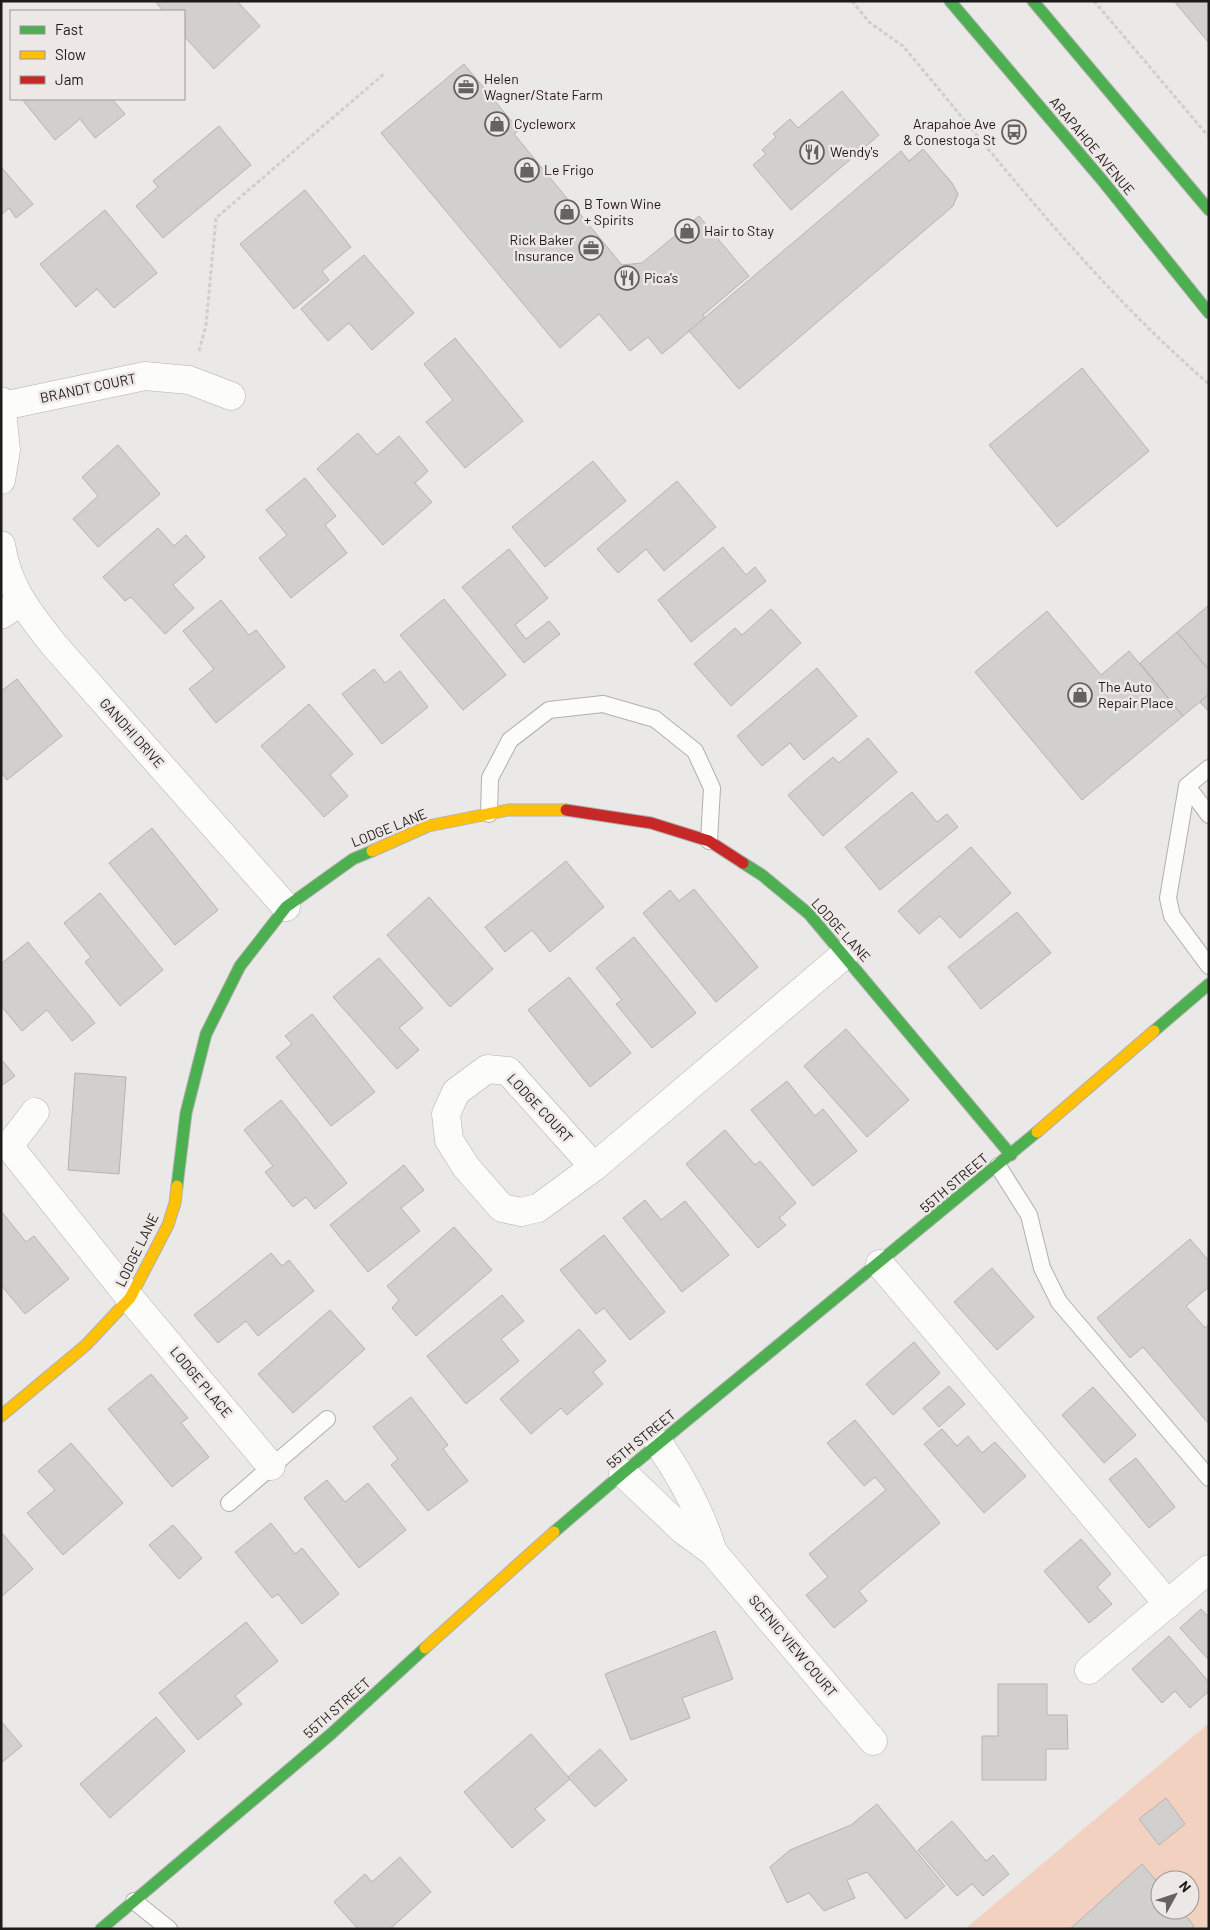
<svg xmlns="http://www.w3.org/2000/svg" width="1210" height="1930" font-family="Barlow,sans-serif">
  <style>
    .green { fill: #f3d1c1; fill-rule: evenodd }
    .building { fill: #d2d0cf; stroke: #b5b3b2 }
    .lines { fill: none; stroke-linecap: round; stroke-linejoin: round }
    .lane-casing { stroke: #b2b0af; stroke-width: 18 }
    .street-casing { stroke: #b2b0af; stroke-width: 29 }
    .fast-casing { stroke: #b2b0af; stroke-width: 13 }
    .slow-casing { stroke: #b2b0af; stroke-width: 13 }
    .jam-casing { stroke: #b2b0af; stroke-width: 13 }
    .path { stroke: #cfcfce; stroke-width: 3; stroke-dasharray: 4 2.5; stroke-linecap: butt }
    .lane { stroke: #fcfcfb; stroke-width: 16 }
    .street { stroke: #fcfcfb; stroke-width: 28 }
    .fast { stroke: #4caf50; stroke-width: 11 }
    .slow { stroke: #ffc107; stroke-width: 11 }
    .jam { stroke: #c62828; stroke-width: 11 }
    .labels { text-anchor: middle; stroke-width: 5; stroke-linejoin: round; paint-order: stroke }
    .poi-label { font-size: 14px; fill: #1d1b1a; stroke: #ede8e5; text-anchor: start }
    .street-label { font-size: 14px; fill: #1d1b1a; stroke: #ede8e5 }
  </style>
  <rect width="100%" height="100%" fill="#ebe9e7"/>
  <path class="green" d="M1209,1723V1929H965ZM1160,1880H1190V1910H1160Z"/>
  <g class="building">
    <path d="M155,1H237L260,26L214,69L184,36V11H163Z"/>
    <path d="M1174,1H1209V43Z"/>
    <path d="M464,64L519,130L514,134L622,265L642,263L699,216L749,276L703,315L705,318L662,354L648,337L630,351L599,314L560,348L381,133Z"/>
    <path d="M842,91L879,135L791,210L753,165L766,154L762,150L776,137L773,134L790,119L798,128Z"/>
    <path d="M22,99H112L125,114L95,138L80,119L55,140Z"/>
    <path d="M219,126L251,165L163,238L136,206L158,187L153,181Z"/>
    <path d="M923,149L952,183L958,194L953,206L739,389L689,331L901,151L909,161Z"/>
    <path d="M1,167L33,204L16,218L9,208L1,215Z"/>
    <path d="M305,190L351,247L322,271L329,280L294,309L240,244Z"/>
    <path d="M105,210L157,273L114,308L97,289L76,307L40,264Z"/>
    <path d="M364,255L414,313L372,350L349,323L328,341L301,309Z"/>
    <path d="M455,338L523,421L465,468L426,422L453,400L424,364Z"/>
    <path d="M1082,368L1149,451L1057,527L989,445Z"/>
    <path d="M358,433L377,455L399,436L428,471L415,483L432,502L383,545L317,469Z"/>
    <path d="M118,445L160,494L98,547L73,519L98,496L82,477Z"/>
    <path d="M593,461L626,501L545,567L512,527Z"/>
    <path d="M305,478L336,516L325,525L347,553L291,598L259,558L287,535L266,510Z"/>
    <path d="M677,481L716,527L664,571L646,549L618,573L597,549Z"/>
    <path d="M158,528L174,546L186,535L205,557L173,585L194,608L165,634L131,597L125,601L103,577Z"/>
    <path d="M723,547L746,575L755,567L766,581L691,642L658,600Z"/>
    <path d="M509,549L548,598L515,625L526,639L549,621L560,634L524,663L462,587Z"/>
    <path d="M444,599L506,675L463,710L400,635Z"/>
    <path d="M221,600L249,635L256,630L285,667L216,723L189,689L214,669L183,631Z"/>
    <path d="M1209,605V670L1177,632Z"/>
    <path d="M771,609L801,643L731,706L694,664L735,628L742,635Z"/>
    <path d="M1047,611L1101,675L1129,651L1183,716L1082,800L975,672Z"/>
    <path d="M1177,632L1209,670V694L1183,716L1140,663Z"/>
    <path d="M817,668L857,716L804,760L790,743L762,766L737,736Z"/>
    <path d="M374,669L385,683L400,671L428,707L382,744L342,694Z"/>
    <path d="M17,679L62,736L7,780L1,772V691Z"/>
    <path d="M1209,694V712L1200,702Z"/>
    <path d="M309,704L353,754L330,775L348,796L324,817L261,746Z"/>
    <path d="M868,738L897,772L823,836L788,795L833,757L839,763Z"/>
    <path d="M912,792L937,822L947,814L958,827L880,890L845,847Z"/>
    <path d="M152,828L218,910L175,945L109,863Z"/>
    <path d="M971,847L1011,893L960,938L940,916L919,934L898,911Z"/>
    <path d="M566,861L604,907L550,952L532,930L505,952L485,927Z"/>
    <path d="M694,889L758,967L716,1002L643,913L670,890L679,901Z"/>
    <path d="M100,893L163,970L120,1006L85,962L91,957L64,923Z"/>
    <path d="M429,897L493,969L450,1007L387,935Z"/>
    <path d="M1017,912L1051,953L981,1009L948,967Z"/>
    <path d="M634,937L696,1013L652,1048L616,1004L622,1000L596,968Z"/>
    <path d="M28,942L95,1023L72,1041L47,1010L22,1031L1,1006V964Z"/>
    <path d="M379,958L423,1008L399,1028L419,1050L397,1069L333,997Z"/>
    <path d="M569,977L631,1053L590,1087L528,1010Z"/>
    <path d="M312,1014L375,1092L331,1126L276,1057L292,1044L285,1036Z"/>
    <path d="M846,1029L909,1100L867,1137L804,1066Z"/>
    <path d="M1,1059L15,1076L1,1086Z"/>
    <path d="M75,1073L126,1077L119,1174L68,1170Z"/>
    <path d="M787,1081L815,1116L823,1109L857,1151L813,1186L751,1110Z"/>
    <path d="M281,1100L347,1183L315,1209L306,1197L293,1207L265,1172L273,1166L244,1130Z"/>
    <path d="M725,1130L755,1165L760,1161L796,1203L779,1218L786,1225L758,1248L686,1164Z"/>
    <path d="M404,1165L424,1190L401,1208L420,1231L368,1272L330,1225Z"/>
    <path d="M645,1200L661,1220L685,1201L729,1255L682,1292L623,1218Z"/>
    <path d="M1,1211L26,1242L34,1236L69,1279L25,1314L1,1285Z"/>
    <path d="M454,1227L492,1270L416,1336L392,1308L399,1300L387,1286Z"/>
    <path d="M604,1235L665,1312L630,1340L604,1308L596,1314L560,1270Z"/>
    <path d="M1190,1239L1209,1261V1287L1186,1306L1205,1328L1209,1324V1424L1143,1347L1130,1358L1097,1318Z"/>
    <path d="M271,1253L282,1266L289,1260L314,1291L258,1336L246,1321L218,1343L194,1315Z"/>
    <path d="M992,1268L1034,1317L997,1350L954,1302Z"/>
    <path d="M502,1295L524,1321L501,1339L519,1361L466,1404L427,1356Z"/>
    <path d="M330,1310L365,1349L293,1413L258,1374Z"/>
    <path d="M579,1329L606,1361L593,1372L603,1384L567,1415L561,1408L531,1434L500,1399Z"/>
    <path d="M914,1342L940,1373L893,1415L866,1384Z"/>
    <path d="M151,1374L188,1418L181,1423L209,1457L172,1487L108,1409Z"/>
    <path d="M949,1386L965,1404L939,1427L923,1408Z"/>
    <path d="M1093,1387L1136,1435L1104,1463L1062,1415Z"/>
    <path d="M411,1397L448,1445L443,1449L468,1481L428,1511L391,1465L398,1459L373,1427Z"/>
    <path d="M855,1420L940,1523L859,1591L867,1601L834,1628L806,1595L828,1577L809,1554L886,1490L875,1477L864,1486L827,1443Z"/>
    <path d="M942,1429L957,1446L968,1436L982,1453L995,1442L1026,1476L984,1513L924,1444Z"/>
    <path d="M71,1443L123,1503L63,1555L27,1513L55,1490L38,1471Z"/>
    <path d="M1136,1458L1175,1507L1149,1528L1109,1479Z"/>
    <path d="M327,1480L345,1502L368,1483L406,1530L359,1568L304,1498Z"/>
    <path d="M271,1523L295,1554L302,1548L339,1594L302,1624L278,1594L272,1598L235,1552Z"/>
    <path d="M173,1525L202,1558L179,1579L149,1545Z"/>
    <path d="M1,1532L33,1569L1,1597Z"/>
    <path d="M1081,1539L1111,1574L1097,1587L1112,1604L1089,1623L1044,1571Z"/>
    <path d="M1201,1609L1209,1617V1660L1180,1628Z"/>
    <path d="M246,1622L278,1661L235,1696L242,1704L198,1740L159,1693Z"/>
    <path d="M715,1631L733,1679L682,1698L690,1718L631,1740L605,1674Z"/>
    <path d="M1169,1636L1209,1682V1691L1190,1708L1175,1691L1162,1703L1132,1669Z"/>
    <path d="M998,1684H1047V1715H1067L1068,1749H1046V1780H982V1736H998Z"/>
    <path d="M156,1717L185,1751L110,1818L80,1784Z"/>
    <path d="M1,1721L22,1746L1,1763Z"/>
    <path d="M531,1734L570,1779L535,1809L545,1820L512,1848L464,1792Z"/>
    <path d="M600,1749L627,1780L595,1807L568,1777Z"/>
    <path d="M1166,1798L1185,1824L1159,1845L1139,1819Z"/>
    <path d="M877,1804L945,1886L906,1919L867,1872L847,1880L855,1898L824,1911L809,1893L787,1903L770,1867L790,1850L851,1825Z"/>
    <path d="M952,1821L986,1861L993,1855L1009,1874L983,1896L972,1884L957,1896L918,1850Z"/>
    <path d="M400,1857L431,1892L390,1929H358L334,1902L365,1874L372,1882Z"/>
    <path d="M1142,1864L1160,1885V1910H1181L1194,1926L1191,1929H1070Z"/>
  </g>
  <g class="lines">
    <g class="lane-casing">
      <g id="lane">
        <path d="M1209,768L1187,786L1168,898L1172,916L1209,966"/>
        <path d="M1187,786L1209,815"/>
        <path d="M489,814L490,778L510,740L549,710L603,704L655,719L695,751L712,788L709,841"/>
        <path d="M998,1166L1029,1215L1042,1268L1059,1302L1209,1478"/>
        <path d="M229,1503L327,1419"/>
        <path d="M134,1901L169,1929"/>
      </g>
    </g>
    <g class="street-casing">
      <g id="street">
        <path d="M1,401L6,450L1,480"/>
        <path d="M3,406L145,376L189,380L231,396"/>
        <path d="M1,545C8,588 28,612 54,645L286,907"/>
        <path d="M1,615L20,602"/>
        <path d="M487,1069L508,1071L594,1167L538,1208L521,1212L502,1208L466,1167L449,1140L446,1114L456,1092Z"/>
        <path d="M35,1112L9,1146L130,1298L271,1466"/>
        <path d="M594,1167L844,955"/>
        <path d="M880,1264L1168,1604"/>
        <path d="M659,1444C683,1479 701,1512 713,1552"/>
        <path d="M623,1473L683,1530L713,1552L873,1741"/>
        <path d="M1089,1670L1209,1569"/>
      </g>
    </g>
    <g class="fast-casing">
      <g id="fast">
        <path d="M950,1L1102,180L1209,313"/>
        <path d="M1033,1L1209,210"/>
        <path d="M743,863L762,875L809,914L1011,1155"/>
        <path d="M1154,1031L1209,984"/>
        <path d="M177,1186L186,1113L206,1034L240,966L286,907L353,859L372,851"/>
        <path d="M554,1532L623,1473L1037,1132"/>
        <path d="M101,1929L331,1734L425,1648"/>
      </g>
    </g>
    <g class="slow-casing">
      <g id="slow">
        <path d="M372,851L428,826L508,810H566"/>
        <path d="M1037,1132L1154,1031"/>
        <path d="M1,1416L86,1345L130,1298L168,1225L175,1203L177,1186"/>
        <path d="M425,1648L554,1532"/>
      </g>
    </g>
    <g class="jam-casing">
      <path id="jam" d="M566,810L651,823L709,841L743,863"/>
    </g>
    <g class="path">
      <path d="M852,1L869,22L903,46C1001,163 1093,284 1209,384"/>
      <path d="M1094,1L1209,137"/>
      <path d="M199,351L206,325L216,218L385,73"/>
    </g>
    <use href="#lane" class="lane"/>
    <use href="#street" class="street"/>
    <use href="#fast" class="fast"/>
    <use href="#slow" class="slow"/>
    <use href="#jam" class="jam"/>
  </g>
  <defs>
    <g id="office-ring" transform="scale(1.25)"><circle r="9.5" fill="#ede8e5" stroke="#656362" stroke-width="1.5"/><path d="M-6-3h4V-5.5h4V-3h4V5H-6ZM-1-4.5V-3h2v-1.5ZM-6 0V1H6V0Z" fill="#656362"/></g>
    <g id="shop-ring" transform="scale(1.25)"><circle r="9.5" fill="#ede8e5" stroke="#656362" stroke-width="1.5"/><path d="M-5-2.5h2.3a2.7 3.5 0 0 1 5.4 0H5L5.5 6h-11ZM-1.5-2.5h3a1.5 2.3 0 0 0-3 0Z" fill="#656362"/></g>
    <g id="bus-ring" transform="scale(1.25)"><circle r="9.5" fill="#ede8e5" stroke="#656362" stroke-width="1.5"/><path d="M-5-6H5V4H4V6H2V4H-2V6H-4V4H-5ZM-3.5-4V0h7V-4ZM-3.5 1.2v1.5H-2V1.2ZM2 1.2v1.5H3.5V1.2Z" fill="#656362"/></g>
    <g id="restaurant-ring" transform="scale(1.25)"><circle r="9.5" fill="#ede8e5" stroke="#656362" stroke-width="1.5"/><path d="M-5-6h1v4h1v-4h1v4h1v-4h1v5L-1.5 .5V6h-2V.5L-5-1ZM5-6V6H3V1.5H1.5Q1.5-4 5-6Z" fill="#656362"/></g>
  </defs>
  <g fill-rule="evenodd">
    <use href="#office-ring" x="466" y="87"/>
    <use href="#shop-ring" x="497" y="124"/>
    <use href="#bus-ring" x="1014" y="132"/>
    <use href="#restaurant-ring" x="812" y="152"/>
    <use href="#shop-ring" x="527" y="170"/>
    <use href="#shop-ring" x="567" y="212"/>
    <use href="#shop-ring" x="687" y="231"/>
    <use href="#office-ring" x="591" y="248"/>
    <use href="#restaurant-ring" x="627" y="278"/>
    <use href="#shop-ring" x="1080" y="695"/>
  </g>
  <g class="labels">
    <g class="poi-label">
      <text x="484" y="84">Helen<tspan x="484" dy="16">Wagner/State Farm</tspan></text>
      <text x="514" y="129">Cycleworx</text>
      <text x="996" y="129" text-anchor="end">Arapahoe Ave<tspan x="996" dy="16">&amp; Conestoga St</tspan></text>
      <text x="830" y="157">Wendy's</text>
      <text x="544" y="175">Le Frigo</text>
      <text x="584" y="209">B Town Wine<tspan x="584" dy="16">+ Spirits</tspan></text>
      <text x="704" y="236">Hair to Stay</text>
      <text x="574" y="245" text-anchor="end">Rick Baker<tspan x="574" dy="16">Insurance</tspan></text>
      <text x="644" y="283">Pica's</text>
      <text x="1098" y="692">The Auto<tspan x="1098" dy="16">Repair Place</tspan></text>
    </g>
    <g class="street-label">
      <text transform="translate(1092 146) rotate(50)" y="5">ARAPAHOE AVENUE</text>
      <text transform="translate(88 388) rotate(-12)" y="5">BRANDT COURT</text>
      <text transform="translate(132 733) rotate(48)" y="5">GANDHI DRIVE</text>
      <text transform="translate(389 828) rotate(-22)" y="5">LODGE LANE</text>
      <text transform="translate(841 930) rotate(48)" y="5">LODGE LANE</text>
      <text transform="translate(540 1108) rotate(47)" y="5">LODGE COURT</text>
      <text transform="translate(954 1183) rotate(-40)" y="5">55TH STREET</text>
      <text transform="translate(137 1250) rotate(-64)" y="5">LODGE LANE</text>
      <text transform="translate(201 1382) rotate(50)" y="5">LODGE PLACE</text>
      <text transform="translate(641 1439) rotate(-39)" y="5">55TH STREET</text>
      <text transform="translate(793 1646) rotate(50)" y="5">SCENIC VIEW COURT</text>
      <text transform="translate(337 1708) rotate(-41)" y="5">55TH STREET</text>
    </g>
  </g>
  <rect width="1210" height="1930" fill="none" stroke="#1d1b1a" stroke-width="5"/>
  <rect x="10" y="10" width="175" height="90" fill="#ede8e5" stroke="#9a9694"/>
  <rect x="20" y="26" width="25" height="8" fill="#4caf50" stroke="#9a9694"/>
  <text x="55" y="35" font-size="15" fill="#1d1b1a">Fast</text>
  <rect x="20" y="51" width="25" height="8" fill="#ffc107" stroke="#9a9694"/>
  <text x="55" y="60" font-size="15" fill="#1d1b1a">Slow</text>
  <rect x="20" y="76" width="25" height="8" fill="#c62828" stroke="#9a9694"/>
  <text x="55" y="85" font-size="15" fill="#1d1b1a">Jam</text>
  <g transform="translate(1175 1895) rotate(50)"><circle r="24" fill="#ede8e5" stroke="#9a9694"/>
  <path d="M0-4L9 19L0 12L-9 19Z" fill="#656362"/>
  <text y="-8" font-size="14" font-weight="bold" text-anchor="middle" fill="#1d1b1a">N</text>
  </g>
</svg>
